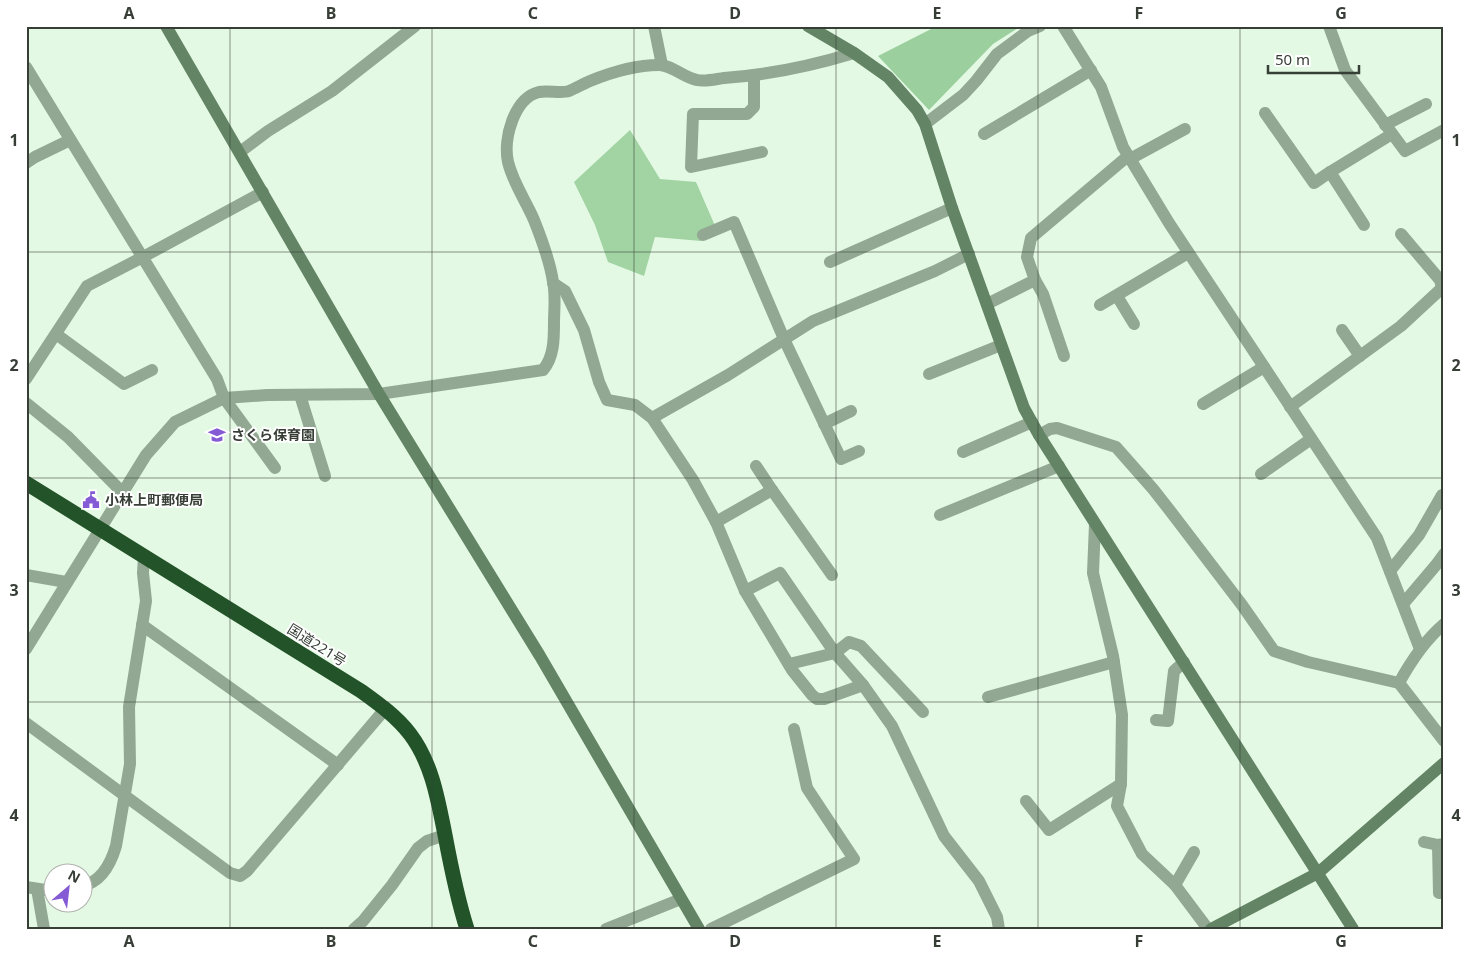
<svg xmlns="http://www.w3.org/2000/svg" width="1470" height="955" font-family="'Noto Sans','Noto Sans JP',sans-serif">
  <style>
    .green { fill: #a1d3a3 }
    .forest { fill: #9bcf9d }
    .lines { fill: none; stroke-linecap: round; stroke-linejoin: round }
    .street { stroke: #92a892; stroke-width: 12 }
    .secondary { stroke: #638465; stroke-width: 12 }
    .highway { stroke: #235328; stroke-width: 15 }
    .grid { fill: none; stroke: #363e36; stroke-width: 1; stroke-opacity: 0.55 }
    .labels { text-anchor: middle; stroke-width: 4; stroke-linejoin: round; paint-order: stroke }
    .poi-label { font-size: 14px; font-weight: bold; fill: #363e36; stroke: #fff; text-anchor: start }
    .street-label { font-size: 14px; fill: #363e36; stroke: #fff }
    .neatline { fill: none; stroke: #363e36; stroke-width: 2 }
    .grid-label { font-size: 16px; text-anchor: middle; font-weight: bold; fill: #363e36 }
  </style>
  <rect width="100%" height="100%" fill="#e4f9e4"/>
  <path class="green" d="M630,130L660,179L696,182L716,228L701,241L655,237L644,276L608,262L595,225L574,182Z"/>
  <path class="forest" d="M937,26H1021L993,44L929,110L878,56Z"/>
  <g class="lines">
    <g class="street">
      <path d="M654,26L662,65"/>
      <path d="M1063,26L1101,87L1123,147L1169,223L1377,538L1420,649"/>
      <path d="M1329,26L1345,70L1405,151L1444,130"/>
      <path d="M26,67L217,379L224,398L275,468"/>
      <path d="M754,75V107L747,114H693L691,167L762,152"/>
      <path d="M1265,113L1314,183L1330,172"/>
      <path d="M925,124L963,95L976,81L997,54L1028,31L1040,26"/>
      <path d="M1385,125L1426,104"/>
      <path d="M984,134L1091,70"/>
      <path d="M240,152L268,131L332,91L415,26"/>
      <path d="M1130,159L1185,129"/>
      <path d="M26,163L35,157L70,140"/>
      <path d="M1364,225L1330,172L1392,134"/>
      <path d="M703,235L734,222L784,339L841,459L859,451"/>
      <path d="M830,262L952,208"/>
      <path d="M1035,280L1043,294L1064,356"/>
      <path d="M553,283L565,291L584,330L599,382L607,400L635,405L652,418L693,480L716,522L745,591L792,670L812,695L817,699H824L863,685L892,726L944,836L979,881L997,917L999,929"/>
      <path d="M1117,296L1134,324"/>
      <path d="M987,304L1035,280L1027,257L1031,238L1128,156"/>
      <path d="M1100,305L1188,253"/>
      <path d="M1342,330L1360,356"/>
      <path d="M56,334L124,384L152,370"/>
      <path d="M929,374L1001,345"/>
      <path d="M26,379L87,286L143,257L263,192"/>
      <path d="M300,395L325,476"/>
      <path d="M26,403L68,437L123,493"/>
      <path d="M1203,404L1264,367"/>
      <path d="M1290,407L1401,326L1442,288L1440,280L1401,234"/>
      <path d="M652,418L728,375L813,321L935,271L969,254"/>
      <path d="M824,424L851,411"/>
      <path d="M1039,435L1050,429L1057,428L1116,447L1153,489L1171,512L1242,605L1274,651L1308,662L1399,683L1444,741"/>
      <path d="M963,452L1032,422"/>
      <path d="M756,466L772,490"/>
      <path d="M1261,474L1311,439"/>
      <path d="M940,515L1059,466"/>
      <path d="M716,522L772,490L832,575"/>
      <path d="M1095,524L1093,573L1113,656L1122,715L1121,784L1117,806L1142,854L1175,885L1208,929"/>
      <path d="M1390,571L1419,535L1442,495"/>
      <path d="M26,575L66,582"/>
      <path d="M745,591L780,573L835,653L863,685"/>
      <path d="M1403,604L1436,565L1444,554"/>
      <path d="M142,625L338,765"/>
      <path d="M26,649L146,455L175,422L224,398L267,395L379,394L543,370C554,357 554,339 554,323C554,310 556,295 553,282C550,261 542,240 534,220C526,201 513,183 508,162C503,139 514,98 539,92C549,90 561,94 569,91C576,88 583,84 590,81C612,72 635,65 659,65C672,65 684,78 697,80C705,82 716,79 724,78C768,75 811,66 854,53"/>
      <path d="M789,664L835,653L849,642L861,646L923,712"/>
      <path d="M1399,683C1411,661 1424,641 1444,624"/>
      <path d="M988,697L1114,662"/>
      <path d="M1156,720L1168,721L1174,671L1184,662"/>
      <path d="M26,723L230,873L240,876L247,871L386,708"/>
      <path d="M1026,801L1049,830L1121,784"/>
      <path d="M1424,842L1438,845L1444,844"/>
      <path d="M1438,845L1439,893L1444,892"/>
      <path d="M1175,885L1194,852"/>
      <path d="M82,886C102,882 111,863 116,846L130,764L129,707L146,601L143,573L144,556"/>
      <path d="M26,887L52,891"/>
      <path d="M37,889L44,929"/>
      <path d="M354,929L363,921L392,885L418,848L427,841L445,835"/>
      <path d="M606,929L681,899"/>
      <path d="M711,929L854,859L807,788L794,729"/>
    </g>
    <g class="secondary">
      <path d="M166,26L379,394L540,656L699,929"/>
      <path d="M808,26L854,53L888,77L917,110L925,124L952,208L1024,408L1039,435L1353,929"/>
      <path d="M1211,929L1318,873L1444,763"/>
    </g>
    <path class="highway" d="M26,483L361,691C379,704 396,716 410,734C432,763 438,800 445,835C451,867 457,898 467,929"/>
  </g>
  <path class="grid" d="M230,26V929M432,26V929M634,26V929M836,26V929M1038,26V929M1240,26V929M26,252H1444M26,478H1444M26,702H1444"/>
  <defs>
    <g id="school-bare" transform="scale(1.35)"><path d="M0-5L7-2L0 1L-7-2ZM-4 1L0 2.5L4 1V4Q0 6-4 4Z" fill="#855bd5" stroke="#fff" stroke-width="2.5" paint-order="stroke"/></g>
    <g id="civic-bare" transform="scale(1.35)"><path d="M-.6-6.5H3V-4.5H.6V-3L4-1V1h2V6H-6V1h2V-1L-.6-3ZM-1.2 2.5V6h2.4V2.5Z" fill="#855bd5" stroke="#fff" stroke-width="2.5" paint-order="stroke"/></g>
  </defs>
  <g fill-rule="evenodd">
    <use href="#school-bare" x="217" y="435"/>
    <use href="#civic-bare" x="91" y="500"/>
  </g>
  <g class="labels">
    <g class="poi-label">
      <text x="231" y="440">さくら保育園</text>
      <text x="105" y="505">小林上町郵便局</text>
    </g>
    <g class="street-label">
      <text transform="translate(317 645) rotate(32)" y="5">国道221号</text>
    </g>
  </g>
  <rect width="1470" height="955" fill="none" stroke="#ffffff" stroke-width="55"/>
  <g transform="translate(68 888) rotate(28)"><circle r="24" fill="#ffffff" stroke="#afb2af"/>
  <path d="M0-4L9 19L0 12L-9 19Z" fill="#855bd5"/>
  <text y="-8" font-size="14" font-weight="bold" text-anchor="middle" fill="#363e36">N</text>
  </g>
  <path d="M1268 65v8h91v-8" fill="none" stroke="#363e36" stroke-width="2.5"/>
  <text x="1275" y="65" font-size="15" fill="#363e36" stroke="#ffffff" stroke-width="4" paint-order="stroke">50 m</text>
  <rect x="28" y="28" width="1414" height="900" class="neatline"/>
  <g class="grid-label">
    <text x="129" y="19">A</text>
    <text x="331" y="19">B</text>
    <text x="533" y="19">C</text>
    <text x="735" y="19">D</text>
    <text x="937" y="19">E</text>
    <text x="1139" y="19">F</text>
    <text x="1341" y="19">G</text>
    <text x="14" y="146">1</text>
    <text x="1456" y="146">1</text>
    <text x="14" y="371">2</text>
    <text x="1456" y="371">2</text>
    <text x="14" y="596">3</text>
    <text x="1456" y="596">3</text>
    <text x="14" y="821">4</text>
    <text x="1456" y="821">4</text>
    <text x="129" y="947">A</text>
    <text x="331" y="947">B</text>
    <text x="533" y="947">C</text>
    <text x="735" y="947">D</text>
    <text x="937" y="947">E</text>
    <text x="1139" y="947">F</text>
    <text x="1341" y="947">G</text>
  </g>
</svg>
